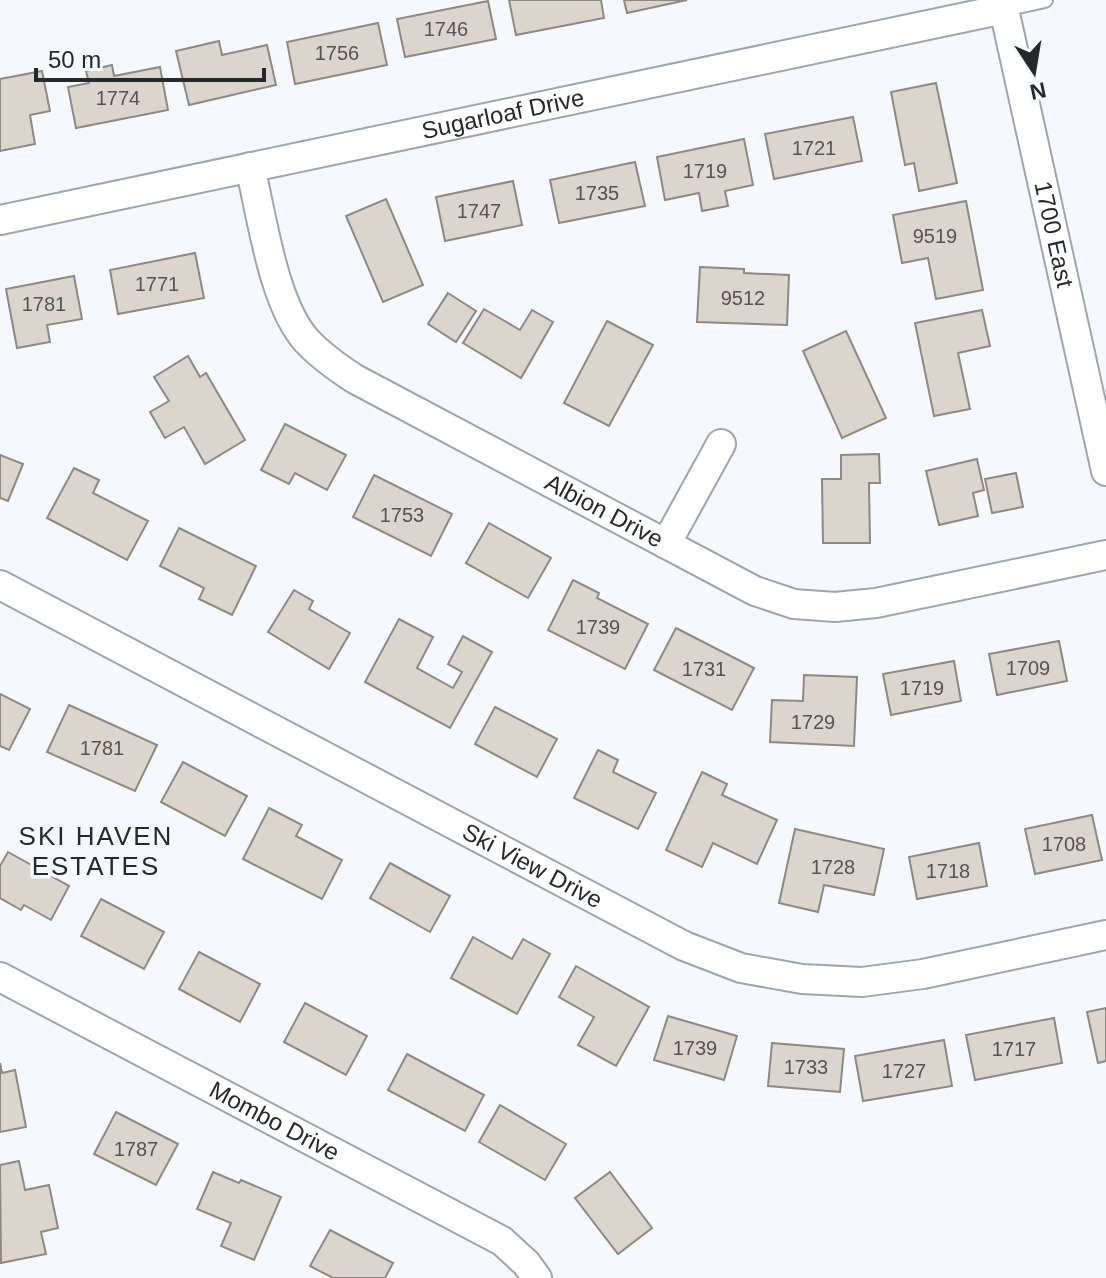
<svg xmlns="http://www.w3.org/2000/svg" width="1106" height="1278" font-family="Helvetica,sans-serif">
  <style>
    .building { fill: #dcd5ce; stroke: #908983; stroke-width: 2 }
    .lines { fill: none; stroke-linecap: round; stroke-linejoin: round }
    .lane-casing { stroke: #9ea5ac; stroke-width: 18 }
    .street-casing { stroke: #9ea5ac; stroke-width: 32 }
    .lane { stroke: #fff; stroke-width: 14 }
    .street { stroke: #fff; stroke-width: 28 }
    .labels { text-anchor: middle; stroke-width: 7; stroke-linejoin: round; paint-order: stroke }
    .number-label { font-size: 20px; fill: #545454 }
    .street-label { font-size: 24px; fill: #26292b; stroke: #f5f9fe }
    .neighbourhood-label { font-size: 26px; letter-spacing: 2px; fill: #26292b; stroke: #f5f9fe }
  </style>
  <rect width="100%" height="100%" fill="#f5f9fe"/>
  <g class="building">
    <path d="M509,0H601L604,18L516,35Z"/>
    <path d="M624,0H687L627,13Z"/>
    <path d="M488,1L496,39L405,57L397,19Z"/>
    <path d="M378,23L387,65L295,84L287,42Z"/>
    <path d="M219,41L222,55L267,45L276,85L189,105L176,51Z"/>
    <path d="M112,65L114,76L160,67L168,110L76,128L68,87L89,83L86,71Z"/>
    <path d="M42,71L50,111L30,115L35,144L0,151V79Z"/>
    <path d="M936,83L957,183L919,191L914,163L905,165L891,92Z"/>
    <path d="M853,117L862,161L774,179L765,134Z"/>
    <path d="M744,139L753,185L725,191L728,206L702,211L699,193L665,200L657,157Z"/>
    <path d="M635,162L645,206L559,223L550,180Z"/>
    <path d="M513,181L522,225L445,241L436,197Z"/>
    <path d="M386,199L423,285L383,302L346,216Z"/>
    <path d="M966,201L983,290L936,299L928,258L902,263L893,215Z"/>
    <path d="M195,253L204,298L118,314L110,270Z"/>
    <path d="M700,267L744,269V273L789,275L787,325L697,322Z"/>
    <path d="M74,276L82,319L47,325L50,342L17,348L6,289Z"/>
    <path d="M448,293L476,311L456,342L428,324Z"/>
    <path d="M484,309L520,330L532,310L553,322L521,378L463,343Z"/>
    <path d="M982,310L990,346L958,353L970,409L934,416L915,323Z"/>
    <path d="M607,321L653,345L609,426L564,403Z"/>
    <path d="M846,331L886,418L842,438L803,351Z"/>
    <path d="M188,356L200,377L206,373L245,440L205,464L184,427L165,438L150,412L169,401L154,377Z"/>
    <path d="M285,424L346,455L327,490L295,473L289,484L261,470Z"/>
    <path d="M879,454L880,483H869L870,543H823L822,479H841V455Z"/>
    <path d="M0,455L23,464L8,501L0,498Z"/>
    <path d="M977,459L984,490L973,493L978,516L939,525L926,471Z"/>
    <path d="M74,468L99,480L93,493L148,521L127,560L47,518Z"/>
    <path d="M1016,473L1023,507L992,513L985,479Z"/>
    <path d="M374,475L452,514L431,556L353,517Z"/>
    <path d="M489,523L551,558L528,598L466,563Z"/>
    <path d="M179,528L256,566L232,615L199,599L204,588L160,566Z"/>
    <path d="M573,580L599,593L597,598L648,624L625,669L548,630Z"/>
    <path d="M294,590L313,601L309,609L350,633L329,669L268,632Z"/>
    <path d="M399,619L433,637L417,668L453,688L462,672L448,664L463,636L492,652L450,728L365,682Z"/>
    <path d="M676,628L754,668L732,710L654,670Z"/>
    <path d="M1059,641L1067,681L997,695L989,654Z"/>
    <path d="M954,661L961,701L891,715L883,674Z"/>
    <path d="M804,675L857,677L854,746L770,742L772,700L803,701Z"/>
    <path d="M0,694L30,709L9,750L0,746Z"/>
    <path d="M69,705L157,745L135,791L47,752Z"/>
    <path d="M495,707L557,739L537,777L475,744Z"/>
    <path d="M598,750L618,760L613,772L656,793L638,829L574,798Z"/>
    <path d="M183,762L247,796L225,836L161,802Z"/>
    <path d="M702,772L727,784L722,795L777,820L757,864L713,843L702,867L666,850Z"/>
    <path d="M269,808L302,825L296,836L342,860L322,899L243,859Z"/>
    <path d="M1092,815L1102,860L1035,874L1025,829Z"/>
    <path d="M795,829L884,849L874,895L824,885L818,912L779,903Z"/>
    <path d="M979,843L987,886L917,899L909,857Z"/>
    <path d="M8,852L69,886L51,920L24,905L21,910L0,898V866Z"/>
    <path d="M390,863L450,896L430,932L370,898Z"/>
    <path d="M101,899L164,932L144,969L81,936Z"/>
    <path d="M473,937L512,959L523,939L550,954L517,1014L451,978Z"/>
    <path d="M199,952L260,984L240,1022L179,989Z"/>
    <path d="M576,966L649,1007L616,1066L578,1045L594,1017L559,997Z"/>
    <path d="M305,1003L367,1036L346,1075L284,1042Z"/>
    <path d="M1106,1008V1061L1098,1063L1087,1012Z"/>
    <path d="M668,1016L737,1036L724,1080L654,1060Z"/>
    <path d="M1054,1018L1062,1063L975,1080L966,1035Z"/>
    <path d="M944,1040L952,1086L863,1101L855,1056Z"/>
    <path d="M772,1043L844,1049L840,1092L768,1086Z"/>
    <path d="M407,1054L484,1095L465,1131L388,1090Z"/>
    <path d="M0,1063L2,1073L15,1070L26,1127L0,1132Z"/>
    <path d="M500,1105L566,1144L545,1180L479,1142Z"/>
    <path d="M116,1112L178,1144L156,1185L94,1154Z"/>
    <path d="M19,1161L25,1190L49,1185L58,1228L41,1232L46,1254L1,1263L0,1165Z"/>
    <path d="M213,1172L239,1183L241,1180L281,1197L254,1260L221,1246L231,1223L197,1209Z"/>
    <path d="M610,1172L652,1228L618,1254L575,1198Z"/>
    <path d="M330,1230L393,1263L385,1278H333L310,1266Z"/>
  </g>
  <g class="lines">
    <g class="lane-casing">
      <path id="lane" d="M1004,9L1045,0"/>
    </g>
    <g class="street-casing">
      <g id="street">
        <path id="s1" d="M1002,0L1106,471"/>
        <path id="s2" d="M250,167C262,216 273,304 307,341C321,356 338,368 355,379L755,591L794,604L835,607L876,603L1106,555"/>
        <path id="s3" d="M0,220L1004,9"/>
        <path d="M666,544L721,444"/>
        <path id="s4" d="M0,585L684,946L741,968L802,979L862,982L923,974L1106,935"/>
        <path id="s5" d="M0,977L502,1241L526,1263L537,1278"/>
      </g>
    </g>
    <use href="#lane" class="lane"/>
    <use href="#street" class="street"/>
  </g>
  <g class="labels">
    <g class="number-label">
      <text x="446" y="36">1746</text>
      <text x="337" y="60">1756</text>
      <text x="118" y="105">1774</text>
      <text x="814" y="155">1721</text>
      <text x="705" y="178">1719</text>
      <text x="597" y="200">1735</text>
      <text x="479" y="218">1747</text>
      <text x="935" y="243">9519</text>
      <text x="157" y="291">1771</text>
      <text x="743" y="305">9512</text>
      <text x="44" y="311">1781</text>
      <text x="402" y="522">1753</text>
      <text x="598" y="634">1739</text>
      <text x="1028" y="675">1709</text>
      <text x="704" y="676">1731</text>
      <text x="922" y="695">1719</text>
      <text x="813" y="729">1729</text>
      <text x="102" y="755">1781</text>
      <text x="1064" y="851">1708</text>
      <text x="833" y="874">1728</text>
      <text x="948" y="878">1718</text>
      <text x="695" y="1055">1739</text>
      <text x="1014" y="1056">1717</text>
      <text x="806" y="1074">1733</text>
      <text x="904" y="1078">1727</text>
      <text x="136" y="1156">1787</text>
    </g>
    <g class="street-label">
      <text dy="8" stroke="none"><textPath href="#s3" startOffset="514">Sugarloaf Drive</textPath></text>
      <text dy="8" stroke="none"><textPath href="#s1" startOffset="240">1700 East</textPath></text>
      <text dy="8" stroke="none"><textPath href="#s2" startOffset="528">Albion Drive</textPath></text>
      <text dy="8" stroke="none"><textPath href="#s4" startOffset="602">Ski View Drive</textPath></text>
      <text dy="8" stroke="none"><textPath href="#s5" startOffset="310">Mombo Drive</textPath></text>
    </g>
    <g class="neighbourhood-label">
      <text x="96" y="845">SKI HAVEN<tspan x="96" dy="30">ESTATES</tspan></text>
    </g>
  </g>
  <g transform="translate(1034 72) rotate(168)" stroke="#f5f9fe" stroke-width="6" paint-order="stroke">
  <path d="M0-6L14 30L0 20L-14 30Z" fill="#26292b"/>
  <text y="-12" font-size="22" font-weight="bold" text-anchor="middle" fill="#26292b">N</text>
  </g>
  <path d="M36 68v12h228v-12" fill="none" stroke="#26292b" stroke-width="4"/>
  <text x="48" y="68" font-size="24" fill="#26292b" stroke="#f5f9fe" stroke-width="6" paint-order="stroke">50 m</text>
</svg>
